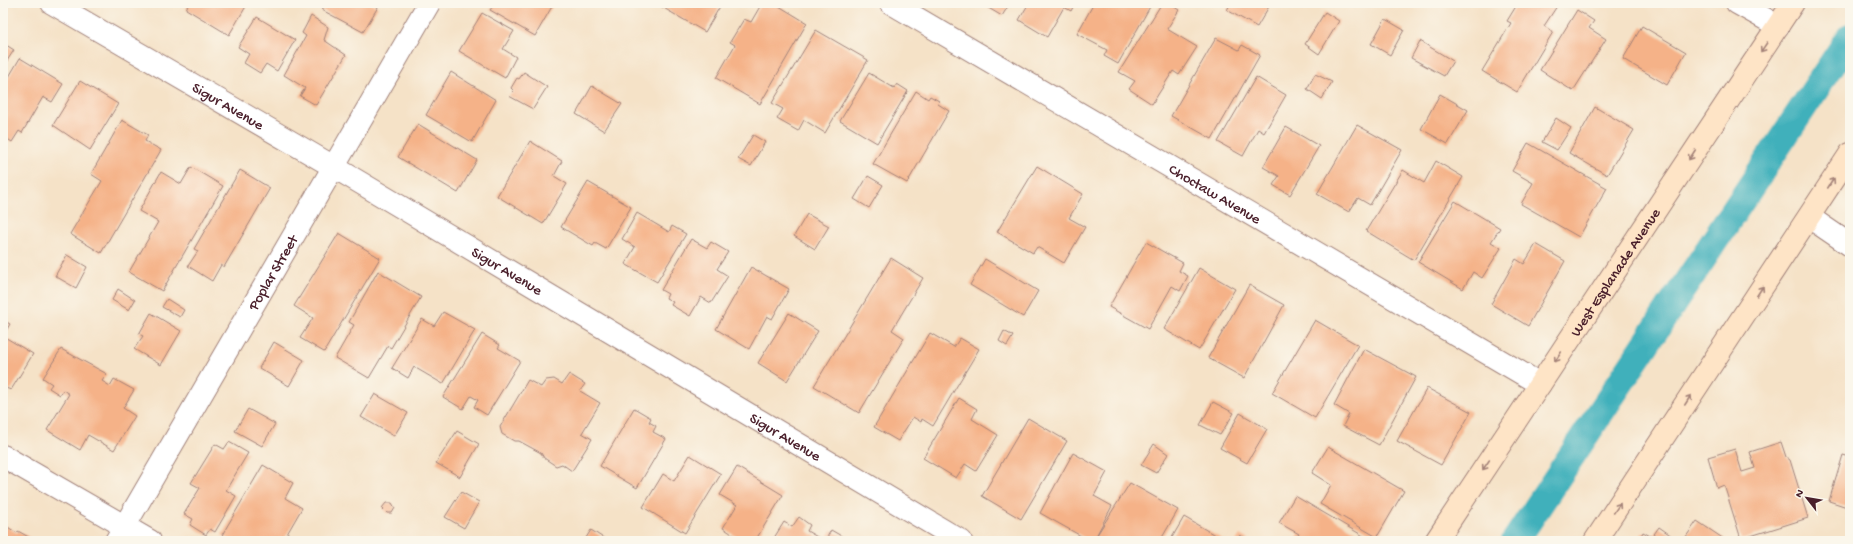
<svg xmlns="http://www.w3.org/2000/svg" width="1853" height="544" font-family="'Gochi Hand',sans-serif">
  <style>
    .lines { fill: none; stroke-linecap: round; stroke-linejoin: round }
    .canal { stroke: #40b0bb; stroke-width: 28 }
    .building { fill: #f5b288 }
    .street-casing { stroke: #a08079; stroke-width: 24 }
    .secondary-casing { stroke: #a08079; stroke-width: 24 }
    .street { stroke: #fff; stroke-width: 22 }
    .secondary { stroke: #fee4c6; stroke-width: 22 }
    .oneway { stroke: #a48278 }
    .labels { text-anchor: middle; stroke-width: 3; stroke-linejoin: round; paint-order: stroke }
    .street-label { font-size: 15px; fill: #4a1f2b; stroke: #fbf7ec }
  </style>
  <rect width="100%" height="100%" fill="#fbf7ec"/>
  <filter id="ink" filterUnits="userSpaceOnUse"><feTurbulence type="fractalNoise" baseFrequency=".025" numOctaves="2"/><feDisplacementMap in="SourceGraphic" scale="8" xChannelSelector="R" yChannelSelector="G"/><feConvolveMatrix kernelMatrix="1 2 1 2 8 2 1 2 1" color-interpolation-filters="sRGB"/></filter>
  <filter id="wash" filterUnits="userSpaceOnUse"><feTurbulence type="fractalNoise" baseFrequency=".012" numOctaves="4" result="noise"/><feDisplacementMap in="SourceGraphic" scale="16" xChannelSelector="R" yChannelSelector="G"/><feGaussianBlur stdDeviation="0.9" result="paint"/><feColorMatrix in="noise" values="0 0 0 0 0 0 0 0 0 0 0 0 0 0 0 0 0 1.4 0 .05"/><feComposite in="paint" operator="in"/></filter>
  <g filter="url(#wash)">
    <rect width="100%" height="100%" fill="#f5e2c7"/>
    <g class="lines">
      <path class="canal" d="M1515,541L1850,37"/>
    </g>
    <g id="blocks">
      <g class="building">
        <path d="M189,3H248L229,35L186,9Z"/>
        <path d="M326,3H370L378,7L363,32L322,10Z"/>
        <path d="M495,3H554L535,36L490,10Z"/>
        <path d="M655,3H722L705,32Z"/>
        <path d="M762,3H774L807,23L760,104L716,78L735,45L730,42L744,19L751,22Z"/>
        <path d="M980,3H1010L1002,16Z"/>
        <path d="M1029,3H1075L1071,11L1064,7L1047,37L1019,20Z"/>
        <path d="M1094,3H1152L1118,64L1104,56L1107,50L1077,34Z"/>
        <path d="M1162,3H1168L1179,10L1167,29L1197,47L1179,75L1173,71L1152,104L1129,89L1135,81L1119,72Z"/>
        <path d="M1231,3H1271L1257,27L1227,10Z"/>
        <path d="M1518,3H1559L1544,26L1553,32L1517,92L1482,71L1511,23L1507,21Z"/>
        <path d="M1577,10L1594,21L1589,28L1606,39L1573,91L1540,70Z"/>
        <path d="M1325,12L1339,21L1319,54L1305,44Z"/>
        <path d="M482,13L514,31L503,49L516,57L505,78L459,51Z"/>
        <path d="M311,16L328,27L324,40L346,55L316,105L300,96L305,88L284,75L306,36L302,33Z"/>
        <path d="M257,17L295,40L277,71L266,64L260,73L244,63L249,54L238,47Z"/>
        <path d="M1385,19L1404,30L1390,55L1371,44Z"/>
        <path d="M1642,26L1686,52L1667,85L1623,59Z"/>
        <path d="M816,30L868,60L825,133L804,120L798,131L777,119L783,109L772,103Z"/>
        <path d="M1216,38L1239,50L1242,45L1260,55L1212,139L1171,116Z"/>
        <path d="M1420,41L1453,61L1444,76L1411,58Z"/>
        <path d="M3,43L14,50L3,67Z"/>
        <path d="M20,58L63,84L52,102L43,97L22,133L19,131L12,142L3,136V87Z"/>
        <path d="M451,72L496,100L472,142L426,115Z"/>
        <path d="M524,72L547,87L533,109L509,96L514,91L511,88L517,78L519,79Z"/>
        <path d="M869,73L894,88L897,84L908,91L877,143L840,121Z"/>
        <path d="M1315,74L1332,82L1322,99L1307,89Z"/>
        <path d="M1256,77L1286,95L1264,133L1258,129L1243,156L1218,142Z"/>
        <path d="M80,81L118,104L90,150L53,125Z"/>
        <path d="M592,86L622,104L604,131L576,114Z"/>
        <path d="M916,91L928,99L930,96L939,101L938,104L949,111L907,183L873,164Z"/>
        <path d="M1440,94L1468,110L1448,144L1421,129Z"/>
        <path d="M1595,107L1634,130L1607,175L1569,153Z"/>
        <path d="M1556,118L1571,128L1557,150L1542,142Z"/>
        <path d="M122,120L148,135L145,141L161,150L101,253L70,234L102,181L91,174Z"/>
        <path d="M418,124L477,160L458,193L398,157Z"/>
        <path d="M1357,125L1402,150L1370,205L1358,198L1349,212L1317,194Z"/>
        <path d="M1286,127L1319,146L1290,195L1273,185L1279,176L1263,167Z"/>
        <path d="M753,135L765,142L751,166L738,159Z"/>
        <path d="M530,141L562,161L554,176L567,184L543,224L497,196Z"/>
        <path d="M1528,143L1607,188L1579,237L1521,204L1533,183L1512,171Z"/>
        <path d="M1436,161L1463,177L1414,260L1366,231L1403,170L1424,183Z"/>
        <path d="M1037,166L1083,194L1069,218L1085,227L1064,263L1037,247L1033,253L997,232Z"/>
        <path d="M191,167L223,186L162,291L129,272L158,222L139,211L161,172L181,184Z"/>
        <path d="M240,170L270,188L224,267L221,265L212,281L188,266L198,251L194,249Z"/>
        <path d="M868,176L883,185L869,208L854,199Z"/>
        <path d="M588,182L631,207L606,249L595,243L593,246L561,227Z"/>
        <path d="M1455,201L1500,228L1491,242L1501,248L1482,278L1473,272L1463,289L1418,262Z"/>
        <path d="M637,213L669,232L672,226L686,234L657,282L625,264L635,247L622,239Z"/>
        <path d="M807,214L829,226L815,249L794,236Z"/>
        <path d="M339,233L380,258L324,352L300,338L313,318L294,306Z"/>
        <path d="M691,239L707,248L711,242L728,252L717,269L728,276L711,303L701,297L690,316L671,305L673,302L666,298L668,294L661,290Z"/>
        <path d="M1146,242L1183,263L1179,271L1188,276L1180,291L1172,286L1148,329L1109,307Z"/>
        <path d="M1536,244L1565,261L1528,326L1491,304L1516,259L1524,264Z"/>
        <path d="M67,255L87,267L76,288L55,276Z"/>
        <path d="M891,258L923,278L892,330L904,338L859,413L814,386Z"/>
        <path d="M985,259L1038,291L1023,317L970,285Z"/>
        <path d="M751,267L789,289L772,319L767,316L749,349L716,329Z"/>
        <path d="M1199,268L1235,289L1199,350L1164,329Z"/>
        <path d="M378,271L421,297L391,348L388,346L369,378L335,358L354,325L349,322Z"/>
        <path d="M1249,285L1284,305L1244,378L1208,358Z"/>
        <path d="M118,289L135,300L129,310L112,300Z"/>
        <path d="M167,299L184,310L180,317L162,307Z"/>
        <path d="M443,312L475,330L443,384L414,367L408,378L392,368L422,319L434,326Z"/>
        <path d="M151,313L181,331L161,365L134,349L143,336L139,334Z"/>
        <path d="M789,313L818,331L787,381L758,363Z"/>
        <path d="M3,320L10,324L3,336Z"/>
        <path d="M1315,320L1358,345L1315,418L1272,393Z"/>
        <path d="M1004,331L1013,336L1007,346L999,341Z"/>
        <path d="M930,333L954,347L960,338L979,349L933,426L922,419L921,422L913,417L898,441L874,427Z"/>
        <path d="M482,334L500,345L498,348L520,361L487,415L474,407L478,400L471,396L463,409L443,397Z"/>
        <path d="M3,336L33,354L11,390L3,387Z"/>
        <path d="M274,342L304,360L289,386L259,368Z"/>
        <path d="M61,349L107,374L102,381L110,386L114,379L134,390L123,408L135,416L114,450L88,435L80,450L47,430L69,394L63,390L60,395L49,388L52,384L43,378Z"/>
        <path d="M1364,349L1416,377L1379,445L1343,426L1349,414L1334,405Z"/>
        <path d="M569,374L585,384L580,391L600,403L582,433L592,439L572,471L562,464L556,466L544,458L541,453L519,441H514L502,434L500,427L528,380L541,387L546,380L554,379L562,384Z"/>
        <path d="M1427,388L1471,412L1441,465L1397,441Z"/>
        <path d="M375,394L408,413L394,436L361,417Z"/>
        <path d="M959,398L977,409L972,419L998,435L976,471L965,464L956,478L923,458Z"/>
        <path d="M1213,402L1234,413L1220,435L1200,425Z"/>
        <path d="M634,408L651,418L649,422L656,426L653,432L666,439L637,488L600,466Z"/>
        <path d="M248,409L275,424L262,446L235,431Z"/>
        <path d="M1240,413L1267,429L1247,463L1220,448Z"/>
        <path d="M1028,418L1067,441L1021,519L982,496Z"/>
        <path d="M457,431L479,444L460,477L436,463Z"/>
        <path d="M229,442L248,453L226,490L236,496L215,532L210,529L206,535L190,525L193,519L184,514L200,488L191,483L215,444L224,449Z"/>
        <path d="M1781,442L1786,457L1790,460L1808,518L1741,539L1724,485L1717,488L1708,457L1735,449L1742,472L1755,468L1750,452Z"/>
        <path d="M1154,444L1168,454L1156,473L1141,465Z"/>
        <path d="M1328,447L1404,491L1377,537L1320,504L1331,485L1312,473Z"/>
        <path d="M1073,453L1107,472L1094,496L1112,506L1095,538L1130,483L1178,510L1160,541H1090L1040,513Z"/>
        <path d="M690,455L721,474L685,533L643,507L663,474L674,481Z"/>
        <path d="M1843,455L1850,457V508L1829,501Z"/>
        <path d="M263,465L293,483L285,498L302,508L283,541H232L222,535Z"/>
        <path d="M737,467L783,495L755,541H743L723,528L737,505L720,495Z"/>
        <path d="M461,492L479,502L464,528L445,517Z"/>
        <path d="M1295,496L1372,541H1295L1299,534L1279,523Z"/>
        <path d="M386,503H392L395,508L392,513H387L382,508Z"/>
        <path d="M799,517L810,525L807,531L819,538L817,541H772L784,522L792,527Z"/>
        <path d="M1184,517L1225,541H1170Z"/>
        <path d="M1697,521L1727,541H1683Z"/>
        <path d="M3,524L17,533L18,531L32,539L30,541H3Z"/>
        <path d="M1659,527L1679,541H1638L1643,532L1652,537Z"/>
        <path d="M591,530L608,541H584Z"/>
        <path d="M831,530L850,541H825Z"/>
        <path d="M1240,535L1250,541H1236Z"/>
      </g>
    </g>
  </g>
  <g filter="url(#ink)">
    <use href="#blocks" fill-opacity="0" stroke="#a08079" stroke-width="1"/>
    <g class="lines">
      <g class="street-casing">
        <g id="street">
          <path id="s1" d="M52,3L334,167L961,541"/>
          <path id="s2" d="M891,3L1540,384"/>
          <path d="M1737,3L1778,26"/>
          <path d="M1809,217L1850,245"/>
          <path d="M3,456L150,541"/>
          <path id="s3" d="M116,541L429,3"/>
        </g>
      </g>
      <g class="secondary-casing">
        <g id="secondary">
          <path id="s4" d="M1436,541L1793,3"/>
          <path d="M1595,541L1850,154"/>
        </g>
      </g>
      <use href="#street" class="street"/>
      <use href="#secondary" class="secondary"/>
    </g>
    <defs><path id="oneway-shaft" d="M-6 0H5M1.5-3L5.5 0L1.5 3" fill="none" stroke-width="1.6" stroke-linecap="round" stroke-linejoin="round"/></defs>
    <g class="oneway">
      <use href="#oneway-shaft" transform="translate(1764 47) rotate(124)"/>
      <use href="#oneway-shaft" transform="translate(1692 155) rotate(123)"/>
      <use href="#oneway-shaft" transform="translate(1831 183) rotate(-57)"/>
      <use href="#oneway-shaft" transform="translate(1760 291) rotate(-57)"/>
      <use href="#oneway-shaft" transform="translate(1558 357) rotate(123)"/>
      <use href="#oneway-shaft" transform="translate(1688 400) rotate(-57)"/>
      <use href="#oneway-shaft" transform="translate(1486 465) rotate(124)"/>
      <use href="#oneway-shaft" transform="translate(1617 508) rotate(-56)"/>
    </g>
  </g>
  <g class="labels">
    <g class="street-label">
      <text dy="5" stroke="none"><textPath href="#s1" startOffset="204">Sigur Avenue</textPath></text>
      <text dy="5" stroke="none"><textPath href="#s2" startOffset="376">Choctaw Avenue</textPath></text>
      <text dy="5" stroke="none"><textPath href="#s1" startOffset="528">Sigur Avenue</textPath></text>
      <text dy="5" stroke="none"><textPath href="#s3" startOffset="311">Poplar Street</textPath></text>
      <text dy="5" stroke="none"><textPath href="#s4" startOffset="323">West Esplanade Avenue</textPath></text>
      <text dy="5" stroke="none"><textPath href="#s1" startOffset="852">Sigur Avenue</textPath></text>
    </g>
  </g>
  <rect width="1853" height="544" fill="none" stroke="#fbf7ec" stroke-width="16"/>
  <g transform="translate(1807 498) rotate(301)" stroke="#fbf7ec" stroke-width="3" paint-order="stroke">
  <path d="M0-3L7 15L0 10L-7 15Z" fill="#4a1f2b"/>
  <text y="-6" font-size="11" font-weight="bold" text-anchor="middle" fill="#4a1f2b">N</text>
  </g>
</svg>
